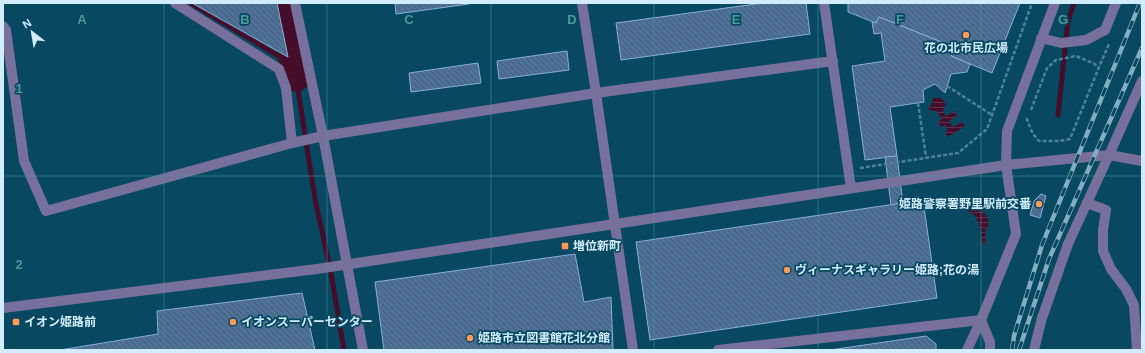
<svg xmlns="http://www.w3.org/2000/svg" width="1145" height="353" font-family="Arial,'Noto Sans JP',sans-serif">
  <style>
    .water { fill: url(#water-rules) }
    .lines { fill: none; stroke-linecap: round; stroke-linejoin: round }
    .stream { stroke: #440e2b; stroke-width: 5 }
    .river { stroke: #440e2b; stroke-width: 29 }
    .building { fill: url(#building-back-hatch); stroke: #89aed8 }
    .path { stroke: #4e8298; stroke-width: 2.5; stroke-dasharray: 4 2; stroke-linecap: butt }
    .minor { stroke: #77709c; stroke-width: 10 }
    .tertiary { stroke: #77709c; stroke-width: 10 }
    .rail-casing { stroke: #83adc0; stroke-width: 4.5 }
    .rail { stroke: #084861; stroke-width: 3; stroke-dasharray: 9; stroke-linecap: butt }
    .grid { fill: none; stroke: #499a99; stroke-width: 1; stroke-opacity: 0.55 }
    .poi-dot { fill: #ff9b5a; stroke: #084861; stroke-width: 1.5 }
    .labels { text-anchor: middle; stroke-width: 3.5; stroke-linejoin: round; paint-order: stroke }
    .poi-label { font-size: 12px; font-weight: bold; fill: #d1edfd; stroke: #084861; text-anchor: start }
    .grid-label { font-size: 13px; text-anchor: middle; font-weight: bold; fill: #499a99; stroke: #084861; stroke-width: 3.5; stroke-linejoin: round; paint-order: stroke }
  </style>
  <defs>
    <pattern id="water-rules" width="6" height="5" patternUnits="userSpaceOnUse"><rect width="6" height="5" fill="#440e2b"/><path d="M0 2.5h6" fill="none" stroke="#5e314b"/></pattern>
    <pattern id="building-back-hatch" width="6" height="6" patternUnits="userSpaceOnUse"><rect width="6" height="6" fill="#4e7197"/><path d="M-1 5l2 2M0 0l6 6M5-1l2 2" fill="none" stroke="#465c72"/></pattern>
  </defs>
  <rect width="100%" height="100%" fill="#084861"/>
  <g class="water">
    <path d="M933,98H941L946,103L943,111L946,116L954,111L957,116L949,121L953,127L962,122L965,126L948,137L945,132L948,130L945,125L941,127L938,122L942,119L936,111H932L928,109L932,103Z"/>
    <path d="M963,203L973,207L978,204L988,219V227L985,229L986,244H983C979,225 981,215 961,207Z"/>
  </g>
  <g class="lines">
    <g class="stream">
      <path d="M191,3L285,60L296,77L315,199L331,273L344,350"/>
      <path d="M1058,115L1068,21L1074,3"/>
    </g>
    <path class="river" d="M284,3L296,77"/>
  </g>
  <g class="building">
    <path d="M192,3H277L288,57Z"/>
    <path d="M395,3H468L469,4L396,14Z"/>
    <path d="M763,3H806L810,34L621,60L616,23Z"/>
    <path d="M848,3H1020L992,73L951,56L954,47L879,17L876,23L848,12Z"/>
    <path d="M879,17L954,47L951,56L970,64L967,72L951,74L945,93L935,84L923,90L924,102L890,107L897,156L865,160L852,66L885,61L881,33L874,34L872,22L876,23Z"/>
    <path d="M567,51L569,70L499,79L497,61Z"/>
    <path d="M478,63L481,83L411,92L409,73Z"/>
    <path d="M897,156L903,203L891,205L885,157Z"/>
    <path d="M1041,194L1046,196L1040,218L1030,215L1034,201Z"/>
    <path d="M923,200L937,298L650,340L636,242Z"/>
    <path d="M575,254L584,302L611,297L613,350H384L375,282Z"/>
    <path d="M302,293L315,350H60L158,334L157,311Z"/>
    <path d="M926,336L936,344V350H830Z"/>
  </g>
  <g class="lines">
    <g class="path">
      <path d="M947,86L992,115"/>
      <path d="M918,103L926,157"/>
      <path d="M1031,110L1047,68L1056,60L1076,56L1093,63L1099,67"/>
      <path d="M1027,118V120L1033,134L1039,141H1059L1070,139L1099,67L1109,44"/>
      <path d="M860,168L958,153L987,129L1032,3"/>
    </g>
    <g class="minor">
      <path d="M175,3L279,69L286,88L292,143"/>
      <path d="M295,3L323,136L363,350"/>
      <path d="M582,3L596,93L633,350"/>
      <path d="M824,3L851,188"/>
      <path d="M3,26L6,30L24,161L46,211L292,143L323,136L596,93L833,61"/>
      <path d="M1041,38L1061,43L1086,40L1105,30L1116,3"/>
      <path d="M1087,203L1106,210L1103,230V251L1111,269L1126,289L1134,305L1137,350"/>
      <path d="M718,350L981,320L990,342V350"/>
      <path d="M1034,350L1042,318L1068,244L1109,155L1142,81"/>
    </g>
    <g class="tertiary">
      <path d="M3,308L317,269L1006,165L1109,155L1142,161"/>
      <path d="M967,350L981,320L1016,234L1006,165L1007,131L1055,3"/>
    </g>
    <g class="rail-casing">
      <g id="rail">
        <path d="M1012,350L1014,336L1042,245L1140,3"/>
        <path d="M1019,350L1049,259L1142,48"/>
      </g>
    </g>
    <use href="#rail" class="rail"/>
  </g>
  <path class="grid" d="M164,3V350M327,3V350M491,3V350M654,3V350M818,3V350M981,3V350M3,176H1142"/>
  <g class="poi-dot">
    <circle cx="966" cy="35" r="4"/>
    <circle cx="1039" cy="204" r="4"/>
    <rect x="561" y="242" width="8" height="8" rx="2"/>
    <circle cx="787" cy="270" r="4"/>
    <rect x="12" y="318" width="8" height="8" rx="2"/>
    <circle cx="233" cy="322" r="4"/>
    <circle cx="470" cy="338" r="4"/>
  </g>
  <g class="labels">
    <g class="poi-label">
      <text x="966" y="52" text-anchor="middle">花の北市民広場</text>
      <text x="1031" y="208" text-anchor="end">姫路警察署野里駅前交番</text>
      <text x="573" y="250">増位新町</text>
      <text x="795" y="274">ヴィーナスギャラリー姫路;花の湯</text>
      <text x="24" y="326">イオン姫路前</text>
      <text x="241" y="326">イオンスーパーセンター</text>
      <text x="478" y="342">姫路市立図書館花北分館</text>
    </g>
  </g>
  <g class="grid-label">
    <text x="82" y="24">A</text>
    <text x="245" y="24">B</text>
    <text x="409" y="24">C</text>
    <text x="572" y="24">D</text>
    <text x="736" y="24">E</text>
    <text x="900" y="24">F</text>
    <text x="1063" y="24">G</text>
    <text x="19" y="93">1</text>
    <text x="19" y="269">2</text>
  </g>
  <rect width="1145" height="353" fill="none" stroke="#d1edfd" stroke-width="8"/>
  <g transform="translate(32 32) rotate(329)" stroke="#084861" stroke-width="3" paint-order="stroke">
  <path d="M0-3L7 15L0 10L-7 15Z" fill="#d1edfd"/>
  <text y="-6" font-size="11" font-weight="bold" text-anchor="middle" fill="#d1edfd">N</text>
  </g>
</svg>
